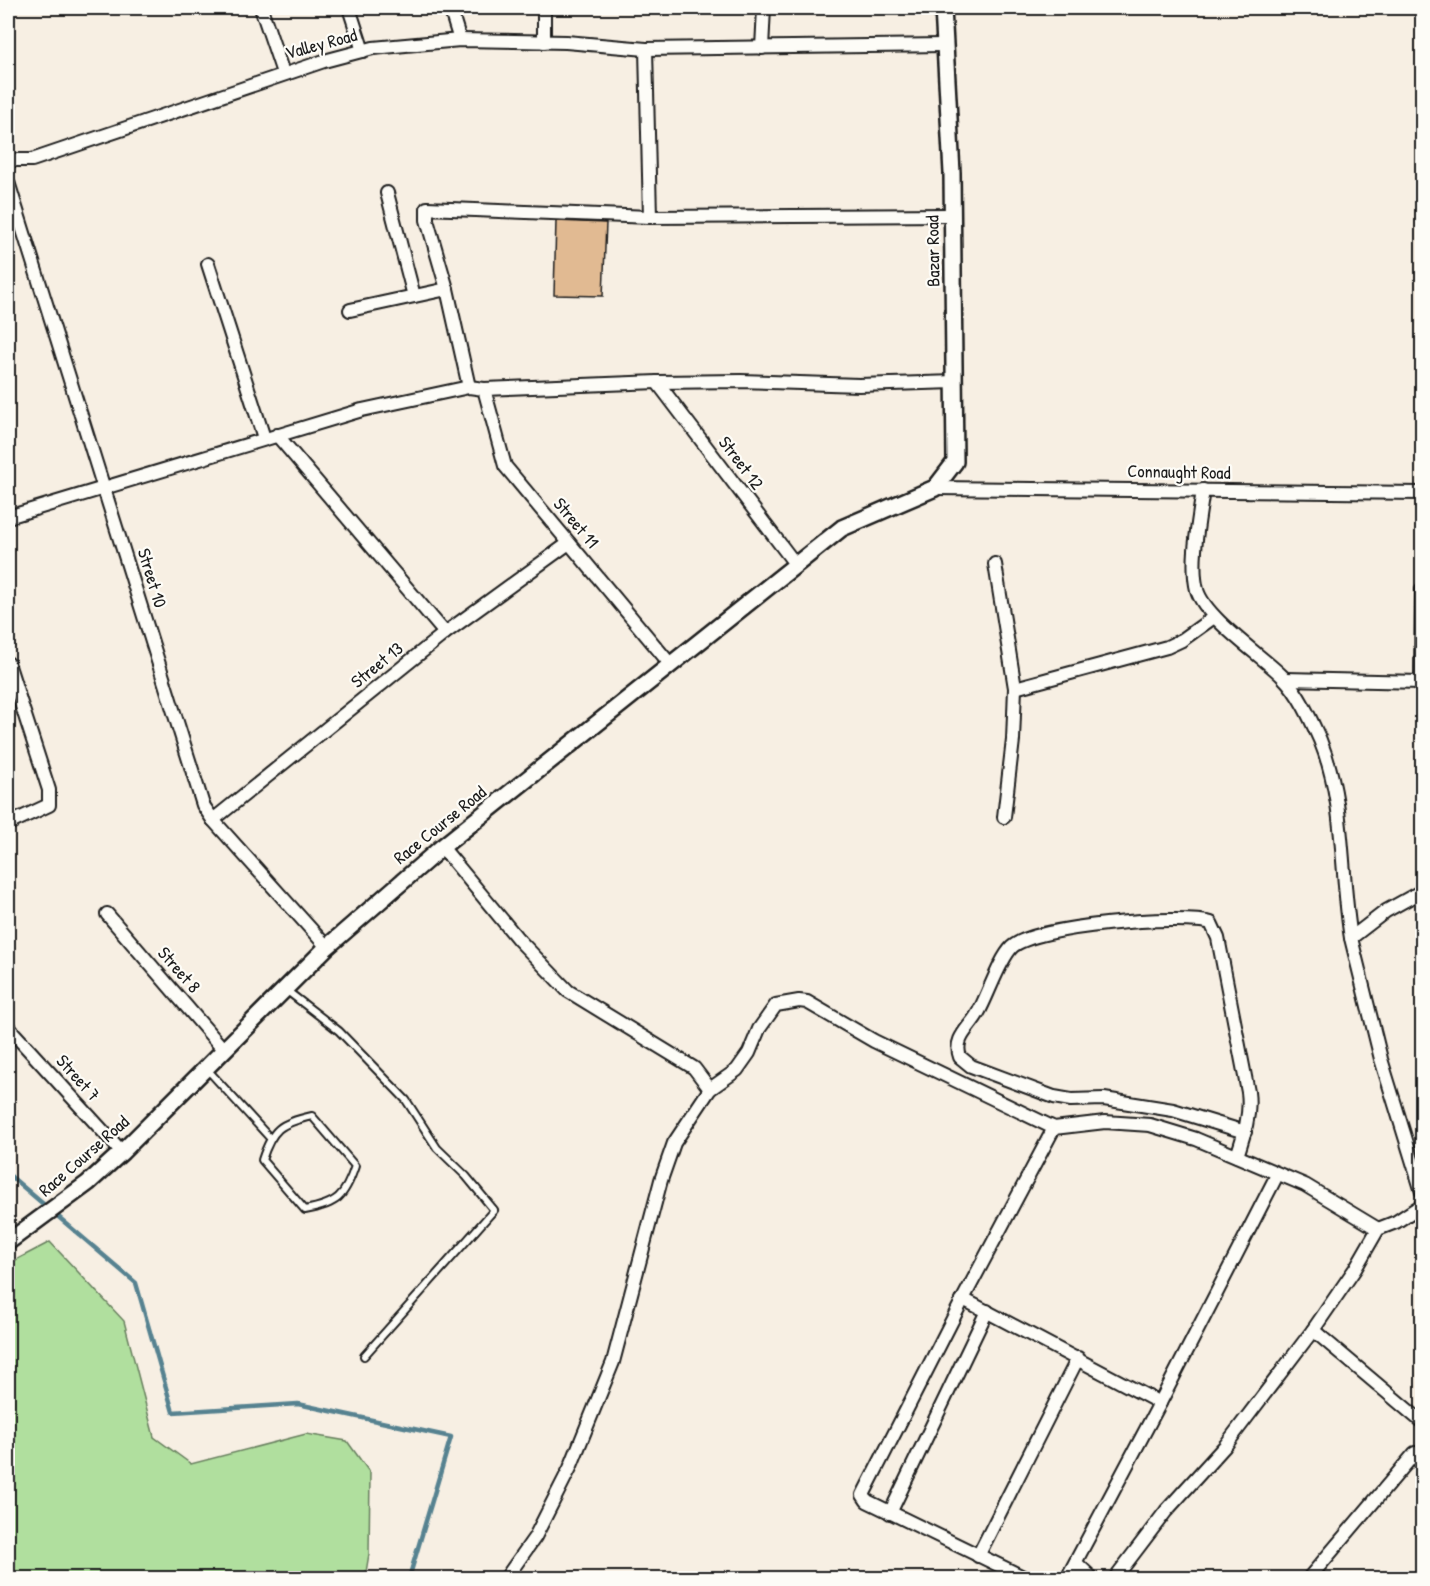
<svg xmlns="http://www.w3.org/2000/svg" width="1430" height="1586" font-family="'Patrick Hand',sans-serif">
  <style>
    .green { fill: #b0df9e; stroke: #667e5d; stroke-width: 1.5 }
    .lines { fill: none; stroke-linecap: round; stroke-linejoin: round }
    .stream { stroke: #568290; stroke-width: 4.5 }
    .building { fill: #e1ba92; stroke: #1c1c1c; stroke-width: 1.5 }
    .service-casing { stroke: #1c1c1c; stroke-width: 10 }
    .minor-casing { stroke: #1c1c1c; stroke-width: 16 }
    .tertiary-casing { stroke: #1c1c1c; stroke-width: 20 }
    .service { stroke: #fdfcf7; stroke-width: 6 }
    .minor { stroke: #fdfcf7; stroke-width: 12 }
    .tertiary { stroke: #fdfcf7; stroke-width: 15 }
    .labels { text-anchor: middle; stroke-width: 4.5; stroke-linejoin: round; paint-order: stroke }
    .street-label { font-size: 18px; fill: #1c1c1c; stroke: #fdfcf7 }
  </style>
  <rect width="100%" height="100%" fill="#f7efe3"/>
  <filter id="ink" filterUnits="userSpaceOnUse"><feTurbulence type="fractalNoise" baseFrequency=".0167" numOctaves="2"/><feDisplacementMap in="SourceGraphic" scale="12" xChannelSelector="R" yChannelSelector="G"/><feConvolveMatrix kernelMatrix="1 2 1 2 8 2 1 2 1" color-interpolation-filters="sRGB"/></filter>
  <g filter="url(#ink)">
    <path class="green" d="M50,1242L124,1321L154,1437L191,1464L306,1434L347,1441L370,1473L369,1554L365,1578H8V1264Z"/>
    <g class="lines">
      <path class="stream" d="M8,1174L136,1283L173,1412L298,1404L451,1437L409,1578"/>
    </g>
    <path class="building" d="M556,221L606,223L603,296L554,295Z"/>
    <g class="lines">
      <g class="service-casing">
        <g id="service">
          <path d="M286,990L339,1031L406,1100L437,1148L466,1176L494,1210L364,1356"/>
          <path d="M206,1068L269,1137"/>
          <path d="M312,1116L355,1166C345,1197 337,1204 305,1210L262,1160C272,1129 280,1123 312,1116Z"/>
        </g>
      </g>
      <g class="minor-casing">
        <g id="minor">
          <path d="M261,8L283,73"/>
          <path d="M349,8L363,51"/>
          <path d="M450,8L460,40"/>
          <path d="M544,42V8"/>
          <path d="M762,48L764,8"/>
          <path d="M646,49L650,217"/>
          <path d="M8,160H32L324,61L373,48L460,40L566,42L646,49L945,45"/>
          <path d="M8,182L203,805L213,820L327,947"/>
          <path d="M387,193L414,296"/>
          <path d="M208,264L264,438"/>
          <path d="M350,310L447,289"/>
          <path d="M657,382L796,565"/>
          <path d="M469,387L447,289L427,220V208L650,217L952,215"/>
          <path d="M484,389L505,466L671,665"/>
          <path d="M277,435L445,633"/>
          <path d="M935,488L1422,493"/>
          <path d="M1203,490C1199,519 1190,562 1197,590C1205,618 1261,655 1283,677C1299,693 1311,720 1320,740C1346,803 1340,872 1351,938"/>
          <path d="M8,517L362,410L469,387L484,389L657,382L741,381L859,385L955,382"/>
          <path d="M995,564L1015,688L1013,740L1004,817"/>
          <path d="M8,663L49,790V805L8,824"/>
          <path d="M1285,679L1422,682"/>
          <path d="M1421,682L1422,589"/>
          <path d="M1015,688L1167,647L1182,640L1214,617"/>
          <path d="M213,820L445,633L569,543"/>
          <path d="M442,847L518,939L568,991L694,1068L710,1089L737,1070L749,1053L759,1029L776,1005L799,1001L807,1002L874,1041L1054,1128L1105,1122L1150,1125L1196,1139L1305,1185L1378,1229"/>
          <path d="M1422,891L1386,911L1351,938L1381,1059L1422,1192"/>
          <path d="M107,914L223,1049"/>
          <path d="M8,1027L122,1152"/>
          <path d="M1237,1156C1244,1135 1251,1114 1248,1092L1218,938L1211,923C1181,914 1034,926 1012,947C999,960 988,996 978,1013C970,1028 953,1038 960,1057L971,1066L1054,1097L1071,1100L1104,1099L1173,1110L1245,1132"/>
          <path d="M963,1299L1160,1403"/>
          <path d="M1313,1330L1422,1422"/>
          <path d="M890,1513L987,1311"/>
          <path d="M978,1556L1078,1358"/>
          <path d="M1076,1563L1092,1578"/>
          <path d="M506,1578L535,1537L570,1468L613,1362L661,1180L674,1143L710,1089"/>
          <path d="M1025,1578L867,1501L863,1495L963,1299L1054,1128"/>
          <path d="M1067,1578L1160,1403L1277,1175"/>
          <path d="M1115,1578L1166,1511L1225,1446L1313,1330L1355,1269L1378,1229L1396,1222L1422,1205"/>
          <path d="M1309,1578L1415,1453"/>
        </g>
      </g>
      <g class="tertiary-casing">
        <path id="tertiary" d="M8,1242L88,1183L122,1152L327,947L442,847L842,528L935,488L955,462L952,173L943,8"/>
      </g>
      <use href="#service" class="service"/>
      <use href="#minor" class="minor"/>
      <use href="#tertiary" class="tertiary"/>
    </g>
  </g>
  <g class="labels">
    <g class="street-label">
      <text transform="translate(321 44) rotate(-15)" y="6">Valley Road</text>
      <text transform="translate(933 251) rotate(-91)" y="6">Bazar Road</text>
      <text transform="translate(741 463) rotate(53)" y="6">Street 12</text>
      <text transform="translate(1179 472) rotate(1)" y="6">Connaught Road</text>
      <text transform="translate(576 523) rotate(50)" y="6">Street 11</text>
      <text transform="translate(152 578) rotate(73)" y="6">Street 10</text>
      <text transform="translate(377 665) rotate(-39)" y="6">Street 13</text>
      <text transform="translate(440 825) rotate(-39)" y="6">Race Course Road</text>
      <text transform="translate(179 970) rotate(49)" y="6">Street 8</text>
      <text transform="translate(78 1078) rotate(48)" y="6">Street 7</text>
      <text transform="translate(84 1156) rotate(-41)" y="6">Race Course Road</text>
    </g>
  </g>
  <rect width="1430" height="1586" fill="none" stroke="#fdfcf7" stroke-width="30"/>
  <rect x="15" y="15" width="1400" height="1556" fill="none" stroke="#1c1c1c" stroke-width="2" filter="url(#ink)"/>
</svg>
